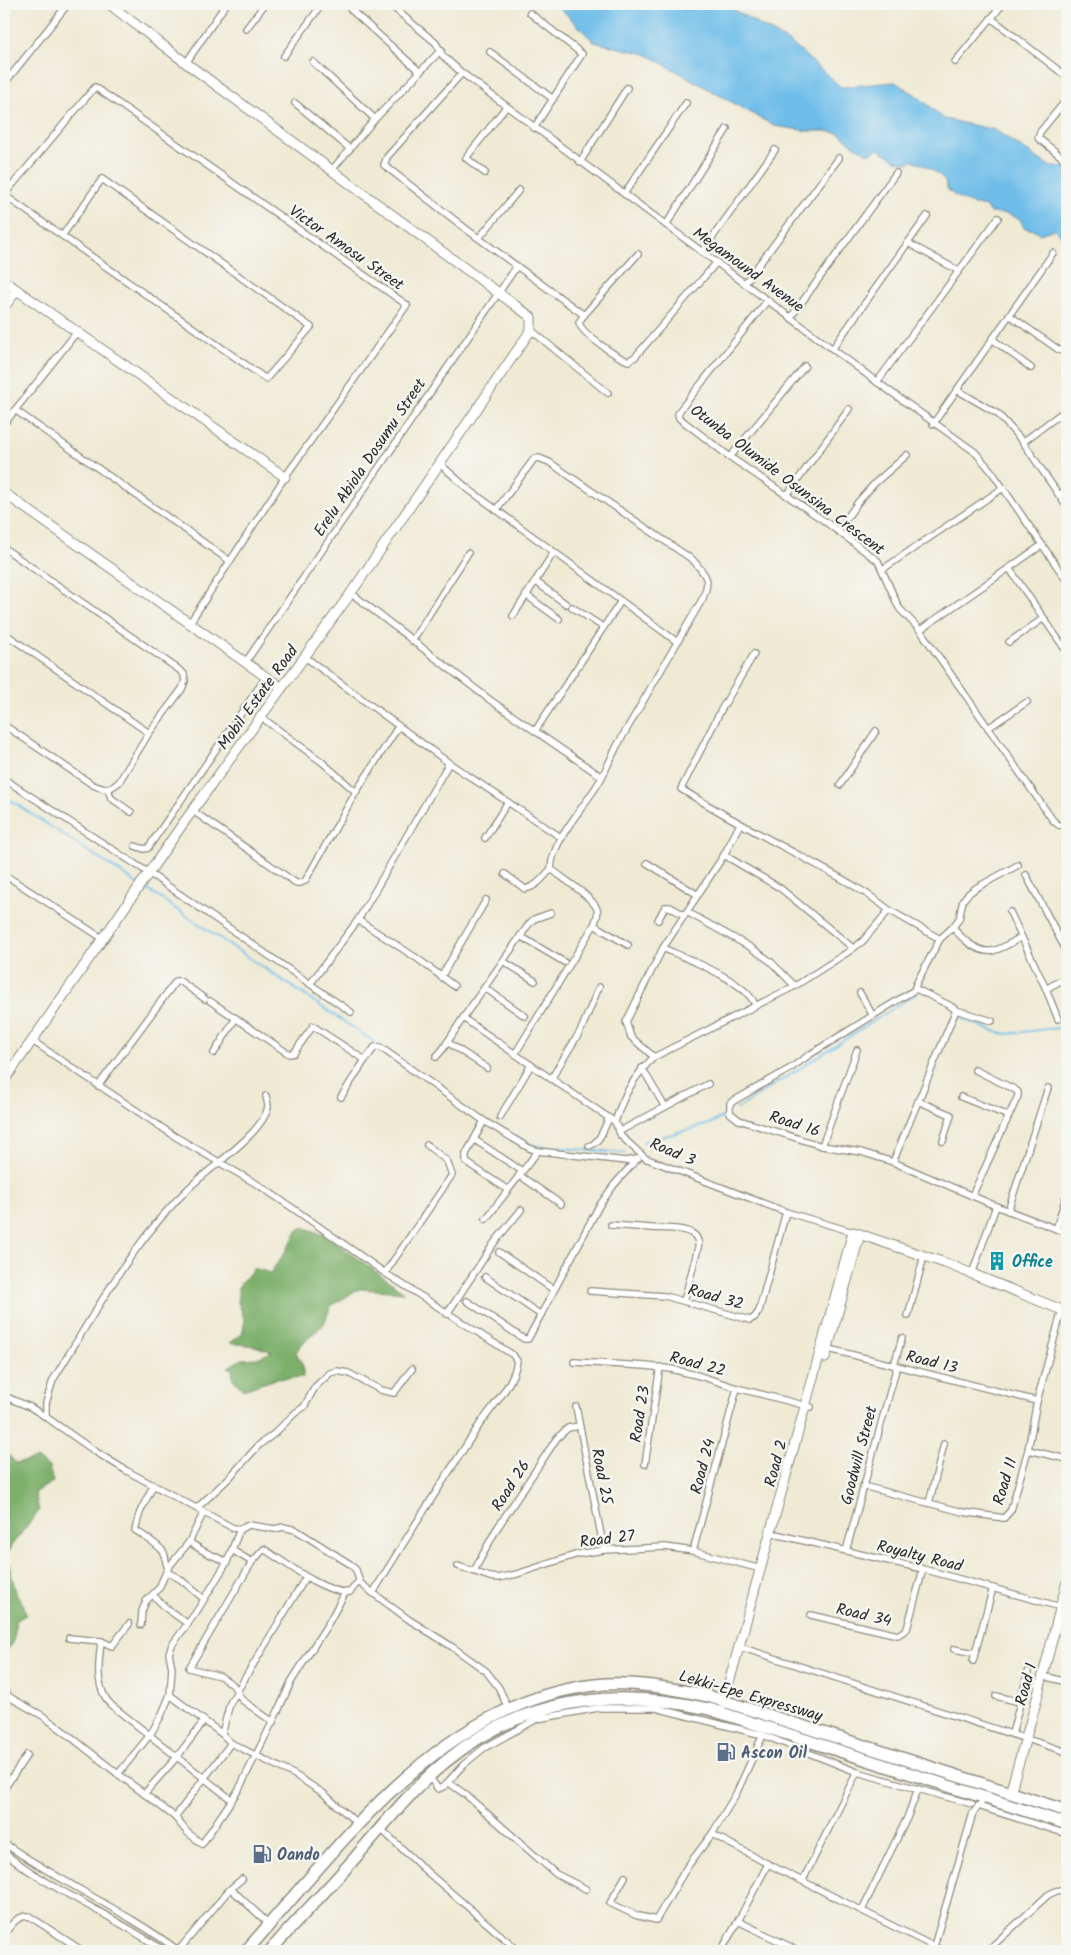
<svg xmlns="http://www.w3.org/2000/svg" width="1071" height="1955" font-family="Kalam,sans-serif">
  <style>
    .forest { fill: #7caf69; stroke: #546d4a }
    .water { fill: #6ebde9; stroke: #4c748a }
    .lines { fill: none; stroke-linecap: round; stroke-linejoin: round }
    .stream { stroke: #6ebde9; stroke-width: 2 }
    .street-casing { stroke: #8d8a80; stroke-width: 8 }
    .secondary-casing { stroke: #8d8a80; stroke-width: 11 }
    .highway-casing { stroke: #8d8a80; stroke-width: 14 }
    .street { stroke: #fff; stroke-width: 5.5 }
    .secondary { stroke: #fff; stroke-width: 9 }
    .highway { stroke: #fff; stroke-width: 11 }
    .labels { text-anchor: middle; stroke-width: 5; stroke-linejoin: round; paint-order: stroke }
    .street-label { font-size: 16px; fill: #2b2b2b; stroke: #f6f6f2 }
    .culture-label { font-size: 16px; font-weight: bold; fill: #0d838f; stroke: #f6f6f2; text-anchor: start }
    .service-label { font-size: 16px; font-weight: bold; fill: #4e5e75; stroke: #f6f6f2; text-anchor: start }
  </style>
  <rect width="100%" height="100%" fill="#f6f6f2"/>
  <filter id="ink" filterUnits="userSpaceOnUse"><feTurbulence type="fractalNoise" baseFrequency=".02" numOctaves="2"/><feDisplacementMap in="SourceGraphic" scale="10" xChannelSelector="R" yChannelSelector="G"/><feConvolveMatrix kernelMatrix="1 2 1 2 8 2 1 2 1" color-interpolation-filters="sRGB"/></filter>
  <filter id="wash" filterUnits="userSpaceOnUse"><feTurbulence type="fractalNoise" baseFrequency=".0096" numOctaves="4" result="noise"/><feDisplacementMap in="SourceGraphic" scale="20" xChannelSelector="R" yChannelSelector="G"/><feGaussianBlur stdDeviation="1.12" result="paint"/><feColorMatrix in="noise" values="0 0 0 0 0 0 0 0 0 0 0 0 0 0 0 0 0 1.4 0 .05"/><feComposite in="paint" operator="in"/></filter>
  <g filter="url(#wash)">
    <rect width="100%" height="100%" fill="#efead4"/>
    <g class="forest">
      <path d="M303,1227L327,1236L404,1292L359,1289L331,1306L324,1324L301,1345L296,1352L303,1366V1377L276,1379L243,1390L233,1379L232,1369L228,1367L242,1359L257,1358L272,1352L255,1346L230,1343L242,1334L245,1321L238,1302V1287L254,1268L270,1273L284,1254L298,1230Z"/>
      <path d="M4,1450L16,1463L37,1459L49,1467L53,1482L35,1492L39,1511L11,1546L7,1556L17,1596L24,1605L26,1615L15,1621C16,1635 14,1644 4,1654Z"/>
    </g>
    <path class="water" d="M556,4H724L792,44L841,87L895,82L916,95L944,119L995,130L1051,167H1067V242L1054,229L1040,234L1035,230L1024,228L1020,219L1007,214L990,213L986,207C973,205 959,200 949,191C946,188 946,183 944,180C937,171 923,165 913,160L908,163L896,160L878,149L868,154L852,144L839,133L825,131H808L774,126L646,54L594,42Z"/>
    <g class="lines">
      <g class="stream">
        <path d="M4,796L138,884"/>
        <path d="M142,886L379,1045"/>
        <path d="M959,1017L993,1031L1008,1034L1046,1029L1067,1028"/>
        <path d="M737,1109L904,1001L916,994"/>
        <path d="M516,1137L535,1146L625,1153"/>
        <path d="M643,1142L709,1124L725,1116"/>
      </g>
    </g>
  </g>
  <g filter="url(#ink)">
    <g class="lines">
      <g class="street-casing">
        <g id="street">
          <path d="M389,4L436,43L443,56L462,73L877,382L975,452L992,472L1067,581"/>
          <path d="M350,9L419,71"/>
          <path d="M530,13L582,54L534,128"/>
          <path d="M991,18L1067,77"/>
          <path d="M246,29L265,4"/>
          <path d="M490,52L553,99"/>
          <path d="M284,56L322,4"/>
          <path d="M313,62L375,119"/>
          <path d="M955,62L1003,4"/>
          <path d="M186,63L226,4"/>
          <path d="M462,73L387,157L384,165L470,232L584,315L579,322C580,333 617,357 628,361L635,357L717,262"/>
          <path d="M4,84L68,4"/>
          <path d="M1067,99L1040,132L1038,138L1067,161"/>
          <path d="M295,103L350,149"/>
          <path d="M580,162L627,88"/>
          <path d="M331,171L375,119L441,50"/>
          <path d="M485,173L466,158L506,107"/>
          <path d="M624,194L686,103"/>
          <path d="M4,195L95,87L407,305L285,477L189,624"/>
          <path d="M4,195L266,379L311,327L102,179L62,236"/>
          <path d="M666,225L727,129"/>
          <path d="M479,238L519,190"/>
          <path d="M908,243L959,271"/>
          <path d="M702,252L775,150"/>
          <path d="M745,283L839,158"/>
          <path d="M768,300L680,410L678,414L679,418L730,457L823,520L878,561L899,608L920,630L1052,819C1057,825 1060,827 1067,824"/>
          <path d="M584,315L638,254"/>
          <path d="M1009,315L1059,350L1064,351L1067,348"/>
          <path d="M791,317L896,173"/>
          <path d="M531,330L608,393"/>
          <path d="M992,339L1031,368"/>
          <path d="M833,348L927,216"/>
          <path d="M877,382L998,218"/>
          <path d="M957,390L998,414L1023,442L1067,507"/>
          <path d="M15,410L77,332"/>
          <path d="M4,424L15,410L230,561"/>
          <path d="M933,424L1053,253"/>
          <path d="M1023,442L1067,409"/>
          <path d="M730,457L805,366"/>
          <path d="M440,464L468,489L676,641"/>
          <path d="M787,495L849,409"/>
          <path d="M1059,495L1067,489"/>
          <path d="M838,531L858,502L875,483L907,455"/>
          <path d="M4,548L178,669L184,674L185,681L182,689L149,733L119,782C109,791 105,790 93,785L4,725"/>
          <path d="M1009,568L1067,652"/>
          <path d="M883,569L1003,488"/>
          <path d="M535,581L566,604"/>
          <path d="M351,593L490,700L602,777L617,746L703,598C711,578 706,576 693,560L549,462L539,458L534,459L496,510"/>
          <path d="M526,595L559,619"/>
          <path d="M572,607L603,627"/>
          <path d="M513,616L554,552"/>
          <path d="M920,630L1042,545"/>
          <path d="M4,633L149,733"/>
          <path d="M412,641L468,553"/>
          <path d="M1009,642L1044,618"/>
          <path d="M754,654L721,710L681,789C721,814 763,836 804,858C833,874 863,889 889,910"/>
          <path d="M305,657L449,763L562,838"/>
          <path d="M245,663L517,266"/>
          <path d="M261,717L322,762L356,792"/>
          <path d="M988,728L1027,702"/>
          <path d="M535,731L621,601"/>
          <path d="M4,779L149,873L310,984L358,920L449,763"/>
          <path d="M840,785L876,731"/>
          <path d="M108,789L111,798L131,812"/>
          <path d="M193,811L296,883H300L305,881L356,792L398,727"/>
          <path d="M485,838L508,802"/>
          <path d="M135,846L144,849L148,848L266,677"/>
          <path d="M724,855L740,824"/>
          <path d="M647,863L698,895"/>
          <path d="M505,874L525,889C537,887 543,877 551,869"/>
          <path d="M1026,875L1067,952"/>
          <path d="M4,878L5,875L102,938"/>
          <path d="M687,912L750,947L770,961L795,986"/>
          <path d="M1010,912L1046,989L1067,977"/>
          <path d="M358,920L418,959L454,986"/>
          <path d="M658,920L665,907H670L684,915"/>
          <path d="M594,925L628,945"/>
          <path d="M953,927C961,938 977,953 992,951C1002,949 1013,942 1021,937"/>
          <path d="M520,936L564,962"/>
          <path d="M663,948C685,958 747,981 755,1005"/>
          <path d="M503,961L535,981"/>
          <path d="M441,977L486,900"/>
          <path d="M310,984L351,1012"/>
          <path d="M485,988L525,1016"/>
          <path d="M916,989L809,1055L791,1068L730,1103V1113L739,1120L822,1146L861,1152L893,1162L996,1206L1067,1233"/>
          <path d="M1046,989L1058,1019"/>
          <path d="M860,993L873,1016"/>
          <path d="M210,1001L289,1054L294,1053L313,1026L365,1060L375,1047H380L484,1121"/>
          <path d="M956,1010L992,1021"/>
          <path d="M463,1018L529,924L534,919L551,913"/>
          <path d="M31,1040L176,1137L260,1186L294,1209L385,1273L452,1175L447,1161L427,1145"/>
          <path d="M447,1042L487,1068"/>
          <path d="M214,1053L236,1018"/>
          <path d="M515,1054L594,925C596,920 599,914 597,909C594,898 561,877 551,869C552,838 588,804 602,777"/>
          <path d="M436,1057L443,1049L463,1018L531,1065L615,1122"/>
          <path d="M654,1057L631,1037L626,1022L663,948L724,855L780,888L853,948"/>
          <path d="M642,1068L665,1107"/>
          <path d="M551,1079L581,1030L599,987"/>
          <path d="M98,1086L176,981H180L205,999"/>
          <path d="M266,1096C267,1100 268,1104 268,1107C263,1133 211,1167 192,1185C133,1240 95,1313 53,1380L46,1403V1417L96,1452L127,1471L233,1528L240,1529L249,1525L275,1529L283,1527L296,1530L350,1564L356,1570L360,1583L373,1593"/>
          <path d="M341,1097L365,1060"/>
          <path d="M961,1097L1009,1116"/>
          <path d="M918,1101L951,1115L943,1141"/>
          <path d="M500,1117L531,1065"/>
          <path d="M620,1131L708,1084"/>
          <path d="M475,1140L522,1171"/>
          <path d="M589,1146C600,1143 604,1128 609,1118"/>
          <path d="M822,1146L857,1050"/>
          <path d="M893,1162L956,1010L949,1005L916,989L915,987L917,982L940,939L953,927L959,919L963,900L968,894L976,888L1018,865"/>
          <path d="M519,1175L561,1204"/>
          <path d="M508,1190L466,1162V1154L484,1121L529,1148L538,1151L626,1161L638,1159"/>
          <path d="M972,1196L1018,1096V1092L1014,1089L975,1070"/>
          <path d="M1008,1211L1048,1088"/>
          <path d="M486,1219L538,1151"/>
          <path d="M611,1225C624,1226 638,1227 651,1228C666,1229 702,1225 698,1248L684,1301"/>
          <path d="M1056,1229L1067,1194"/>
          <path d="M853,1232L786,1212L645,1158L621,1136L615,1122C623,1096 634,1076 654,1057L795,986L848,952L863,941L889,910L940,939"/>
          <path d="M499,1252L554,1290"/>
          <path d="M385,1273L513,1355L517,1361C514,1385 489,1410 476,1430C441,1484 406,1538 373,1593L408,1619L451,1646L486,1671L499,1688L508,1708"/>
          <path d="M972,1274L996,1206"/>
          <path d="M485,1277L541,1315"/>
          <path d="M590,1291L665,1296L750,1320L755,1317L759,1311L786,1212"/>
          <path d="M467,1301L524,1339H528L599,1206L614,1185L637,1159"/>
          <path d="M447,1314L494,1243L521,1210"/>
          <path d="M908,1316L924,1256"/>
          <path d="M825,1348L1037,1401"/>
          <path d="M574,1362L646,1366L671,1369L700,1376L737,1388L811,1407"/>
          <path d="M894,1365L902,1338"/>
          <path d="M4,1396L30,1407L46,1417"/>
          <path d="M576,1407L604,1550"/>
          <path d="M1028,1450L1067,1459"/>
          <path d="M645,1464L660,1367"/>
          <path d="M153,1486L140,1512L135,1530C142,1535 161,1546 164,1553C166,1558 165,1563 168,1568"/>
          <path d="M863,1486L963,1512L1004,1518L1011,1510L1028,1450L1037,1401L1062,1310"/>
          <path d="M929,1503L944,1444"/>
          <path d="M197,1508L229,1478L259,1445L275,1433L295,1413L304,1407L315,1387L330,1373L337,1371L348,1373L381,1390L394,1393L412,1369"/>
          <path d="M240,1529L227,1562L197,1611L172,1645L169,1653L172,1668L170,1695L222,1734L231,1743L295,1775L323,1793L358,1824"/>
          <path d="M771,1533L923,1569L1061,1607"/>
          <path d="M189,1542L205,1552L227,1562"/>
          <path d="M232,1550L252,1562L264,1549C284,1562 327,1595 350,1592L359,1581"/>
          <path d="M693,1551L737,1388"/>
          <path d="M846,1551L897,1366"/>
          <path d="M252,1562L189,1668L220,1676L233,1685L242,1700L273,1722"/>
          <path d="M458,1566L490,1577L498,1578L517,1574L578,1554L604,1550L665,1547L693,1551L761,1569"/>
          <path d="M474,1571L496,1530L557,1438L568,1428L579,1426"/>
          <path d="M167,1572L180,1579L204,1599"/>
          <path d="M153,1595L166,1608L188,1624"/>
          <path d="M811,1615L898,1635L907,1629L923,1569"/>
          <path d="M129,1624L112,1646L101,1641C99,1663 94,1687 111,1705L232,1800"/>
          <path d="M141,1625L142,1611L146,1601L159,1588L168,1568L189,1542L204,1512"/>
          <path d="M69,1638L101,1641"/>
          <path d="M740,1647L1067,1752"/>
          <path d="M954,1649L975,1653L993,1588"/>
          <path d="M973,1661L975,1653"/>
          <path d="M1043,1676L1067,1682"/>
          <path d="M5,1692L11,1698L43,1716L66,1733L118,1774L175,1817L187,1832L202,1844L239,1789L278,1711L291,1682L329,1622L345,1593"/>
          <path d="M996,1696L1020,1702"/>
          <path d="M222,1734L230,1703L306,1577"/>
          <path d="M1012,1734L1028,1672"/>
          <path d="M763,1735L736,1794L712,1834L768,1864L943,1951"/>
          <path d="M118,1774L150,1735L161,1716L170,1695"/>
          <path d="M429,1776L438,1789L445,1786L448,1782L466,1795L556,1874L586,1889"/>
          <path d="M448,1782L463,1765L484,1748L537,1719L598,1708H656L763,1735L857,1772L972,1804"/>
          <path d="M4,1789L27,1755"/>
          <path d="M144,1794L177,1757L204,1721"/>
          <path d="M978,1806L1067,1834"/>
          <path d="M175,1817L231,1743"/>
          <path d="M381,1829L426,1871L519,1951"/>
          <path d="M4,1843C60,1882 124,1910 179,1951"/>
          <path d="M4,1853C53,1891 113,1915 164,1951"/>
          <path d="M768,1864L738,1921L799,1951"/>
          <path d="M625,1877L610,1903L635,1915L656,1920L687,1867L712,1834"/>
          <path d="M803,1880L857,1772"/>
          <path d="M231,1889L270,1925"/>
          <path d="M862,1910L907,1818L918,1789"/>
          <path d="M4,1935C11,1925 16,1916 29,1916L83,1951"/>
          <path d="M934,1946L973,1813L985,1798"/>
          <path d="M4,1950L6,1951"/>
          <path d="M178,1951L229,1890L242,1879"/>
          <path d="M721,1951L738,1921"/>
          <path d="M987,1951L1048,1895L1056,1891L1067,1889"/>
        </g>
      </g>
      <g class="secondary-casing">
        <g id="secondary">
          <path d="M4,281L17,290L4,307"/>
          <path d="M17,290L285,477"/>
          <path d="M4,493L282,688"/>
          <path d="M4,1081L182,825L351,593L531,330V317L186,63L109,4"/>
          <path d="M825,1358L860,1234"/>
          <path d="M724,1701L853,1232L945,1263L1067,1312"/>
          <path d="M1010,1793L1035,1706L1067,1582"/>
        </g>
      </g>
      <g class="highway-casing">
        <g id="highway">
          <path d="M246,1951C343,1843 439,1703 595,1685C633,1681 671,1688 708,1696L1067,1811"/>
          <path d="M270,1951C297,1920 327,1890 354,1859C383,1826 411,1790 445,1762C523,1698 612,1687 709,1709L1067,1824"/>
        </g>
      </g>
      <use href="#street" class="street"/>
      <use href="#secondary" class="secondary"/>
      <use href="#highway" class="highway"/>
    </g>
  </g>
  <defs>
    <g id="building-bare" transform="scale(1.5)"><path d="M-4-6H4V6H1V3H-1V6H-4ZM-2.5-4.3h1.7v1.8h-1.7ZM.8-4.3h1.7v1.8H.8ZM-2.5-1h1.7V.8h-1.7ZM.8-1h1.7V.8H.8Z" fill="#0f9aa8" stroke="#f6f6f2" stroke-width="2.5" paint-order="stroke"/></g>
    <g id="fuel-bare" transform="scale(1.5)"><path d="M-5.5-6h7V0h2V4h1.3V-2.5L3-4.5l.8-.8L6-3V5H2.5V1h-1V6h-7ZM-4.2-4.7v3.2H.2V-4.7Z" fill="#5c6f8a" stroke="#f6f6f2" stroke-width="2.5" paint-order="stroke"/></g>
  </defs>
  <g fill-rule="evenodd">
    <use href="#building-bare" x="997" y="1261"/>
    <use href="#fuel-bare" x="726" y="1752"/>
    <use href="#fuel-bare" x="262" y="1854"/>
  </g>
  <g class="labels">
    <g class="street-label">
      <text transform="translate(347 247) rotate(35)" y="6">Victor Amosu Street</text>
      <text transform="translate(749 269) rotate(36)" y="6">Megamound Avenue</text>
      <text transform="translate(369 457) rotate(-56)" y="6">Erelu Abiola Dosumu Street</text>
      <text transform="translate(788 479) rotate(37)" y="6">Otunba Olumide Osunsina Crescent</text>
      <text transform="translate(257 697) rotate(-54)" y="6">Mobil Estate Road</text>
      <text transform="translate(795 1123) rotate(18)" y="6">Road 16</text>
      <text transform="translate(673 1151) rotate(23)" y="6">Road 3</text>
      <text transform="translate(716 1296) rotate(16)" y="6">Road 32</text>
      <text transform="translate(932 1361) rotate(14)" y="6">Road 13</text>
      <text transform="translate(698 1363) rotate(15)" y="6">Road 22</text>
      <text transform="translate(639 1414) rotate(-81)" y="6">Road 23</text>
      <text transform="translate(858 1455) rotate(-75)" y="6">Goodwill Street</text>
      <text transform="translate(775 1463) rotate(-75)" y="6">Road 2</text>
      <text transform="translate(702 1466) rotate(-75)" y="6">Road 24</text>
      <text transform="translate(603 1476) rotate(79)" y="6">Road 25</text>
      <text transform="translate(1004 1481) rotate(-73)" y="6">Road 11</text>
      <text transform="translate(510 1485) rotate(-57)" y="6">Road 26</text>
      <text transform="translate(607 1538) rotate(-7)" y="6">Road 27</text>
      <text transform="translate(920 1555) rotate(14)" y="6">Royalty Road</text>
      <text transform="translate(864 1614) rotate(13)" y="6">Road 34</text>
      <text transform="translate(1025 1684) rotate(-75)" y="6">Road 1</text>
      <text transform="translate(751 1695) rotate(16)" y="6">Lekki-Epe Expressway</text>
    </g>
    <g class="culture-label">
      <text x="1012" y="1267">Office</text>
    </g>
    <g class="service-label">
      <text x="741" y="1758">Ascon Oil</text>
      <text x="277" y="1860">Oando</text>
    </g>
  </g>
  <rect width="1071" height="1955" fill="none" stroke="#f6f6f2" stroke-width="20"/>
</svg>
